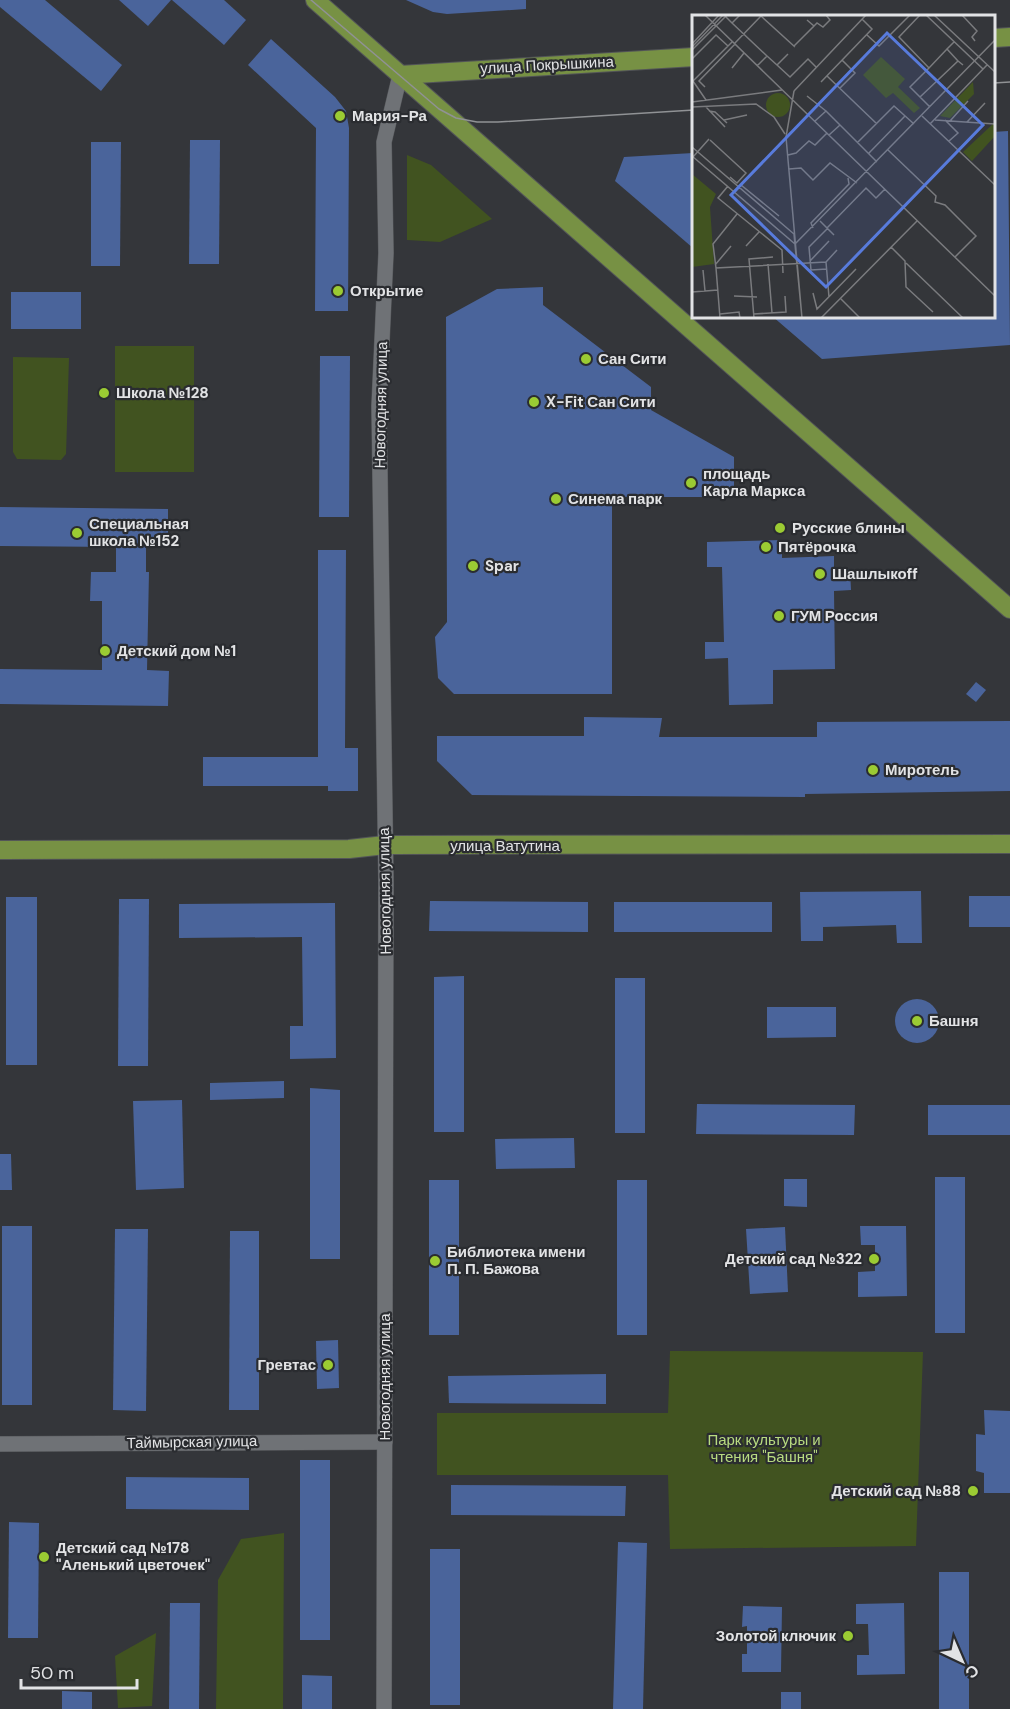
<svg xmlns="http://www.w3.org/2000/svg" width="1010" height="1709" font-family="'DM Sans',sans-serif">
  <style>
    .green { fill: #415320 }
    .building { fill: #4a649b }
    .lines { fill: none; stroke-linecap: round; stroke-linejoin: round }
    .minor-casing { stroke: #535558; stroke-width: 16 }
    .major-casing { stroke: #535558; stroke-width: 20 }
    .minor { stroke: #6f7276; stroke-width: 15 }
    .major { stroke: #779144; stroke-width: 18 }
    .tram { stroke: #909295; stroke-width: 1.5 }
    .poi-dot { fill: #9bcb33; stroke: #2a2c30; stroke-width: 2 }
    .labels { text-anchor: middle; stroke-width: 4.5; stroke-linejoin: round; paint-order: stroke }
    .street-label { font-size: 15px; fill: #e2e3e5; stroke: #2a2c30 }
    .poi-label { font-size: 15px; font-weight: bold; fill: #e2e3e5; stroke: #2a2c30; text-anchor: start }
    .park-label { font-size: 15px; fill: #b8db80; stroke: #2a2c30 }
    .inset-road { fill: none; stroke: #7a7b7e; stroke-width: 1.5 }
    .view { fill: #587bdc; fill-opacity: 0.15; stroke: #587bdc; stroke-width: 3 }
    .inset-edge { fill: none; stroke: #e2e3e5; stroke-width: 3 }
  </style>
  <rect width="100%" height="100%" fill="#34363a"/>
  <g class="green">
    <path d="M407,155L431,165L492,219L440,242L407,240Z"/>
    <rect x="115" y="346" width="79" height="126"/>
    <path d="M13,357L69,358L66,454L61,460L17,459L13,452Z"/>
    <path d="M670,1351L923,1352L916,1546L670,1549L668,1475H437V1413H668Z"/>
    <path d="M284,1533L283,1709H216L218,1580L241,1539Z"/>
    <path d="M156,1633L152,1706L118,1708L115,1656Z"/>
  </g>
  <g class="building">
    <path d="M0,0H45L122,65L101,91L0,7Z"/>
    <path d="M119,0H171L148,26Z"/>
    <path d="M172,0H224L246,20L224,45Z"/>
    <path d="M406,0H526V9L447,14L433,12Z"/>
    <path d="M271,39L335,97L346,111L349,128L348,311H315L316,128L248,65Z"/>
    <path d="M1008,131L1010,345L822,359L772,316H993V132Z"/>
    <path d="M190,140H220L219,264H189Z"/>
    <path d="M91,142H121L120,266H91Z"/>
    <path d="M693,153V248L615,181L624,157Z"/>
    <path d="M543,287V305L651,387V410L734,457V497H612V694H454L438,678L435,637L447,622L446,317L497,289Z"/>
    <rect x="11" y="292" width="70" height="37"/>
    <path d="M320,356H350L349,517H319Z"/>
    <path d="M0,507L168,509V547H146V572H149L147,670L169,671L168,706L0,704V669L102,670V601H90L91,572H116V547L0,546Z"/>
    <path d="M782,540V558L834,556V570L850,569L851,590L834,591L835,669L773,670V704L729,705L728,658L705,659V642H724L722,567H707V542Z"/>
    <path d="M318,550H346L345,748H358V791H328V786H203V757H318Z"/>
    <path d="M976,682L986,690L976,702L966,694Z"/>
    <path d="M584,717L662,718L659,737H817V722L1010,721V791L805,794V797L472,795L437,761V736H584Z"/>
    <path d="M921,891L922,943H897L896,925L823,927V941H801L800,892Z"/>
    <rect x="969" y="896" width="41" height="31"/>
    <rect x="6" y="897" width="31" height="168"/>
    <path d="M119,899H149L148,1066H118Z"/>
    <path d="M430,901L588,902V932L429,931Z"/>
    <rect x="614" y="902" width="158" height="30"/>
    <path d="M335,903L336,1058L290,1059V1026H303L302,937L179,938V904Z"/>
    <path d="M464,976V1132H434V977Z"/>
    <rect x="615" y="978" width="30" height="155"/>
    <circle cx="917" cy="1021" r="22"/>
    <path d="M767,1007H836V1037L767,1038Z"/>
    <path d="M284,1081V1098L210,1100V1083Z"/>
    <path d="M310,1088L340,1090V1259H310Z"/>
    <path d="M182,1100L184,1188L136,1190L133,1101Z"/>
    <path d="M697,1104L855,1105L854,1135L696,1134Z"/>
    <rect x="928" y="1105" width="82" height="30"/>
    <path d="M574,1138L575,1168L496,1169L495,1139Z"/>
    <path d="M0,1154H11L12,1190H0Z"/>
    <rect x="935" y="1177" width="30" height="156"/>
    <path d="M784,1179H807V1207L784,1206Z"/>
    <rect x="429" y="1180" width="30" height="155"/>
    <rect x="617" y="1180" width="30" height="155"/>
    <rect x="2" y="1226" width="30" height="179"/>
    <path d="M860,1226H906L907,1296L858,1297V1272L875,1271V1245H861Z"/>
    <path d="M785,1227L788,1292L750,1294L746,1229Z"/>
    <path d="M115,1229H148L146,1411L113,1410Z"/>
    <path d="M230,1231H259V1410H229Z"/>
    <path d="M338,1340L339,1388L317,1389L316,1341Z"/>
    <path d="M606,1374V1404L449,1403L448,1376Z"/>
    <path d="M984,1410L1010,1411V1493H984V1473L976,1471V1434L985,1435Z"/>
    <rect x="300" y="1460" width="30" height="180"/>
    <path d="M126,1477L249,1478V1510L126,1509Z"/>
    <path d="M451,1485L626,1486L625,1516L451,1515Z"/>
    <path d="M9,1522L39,1523L38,1638H8Z"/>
    <path d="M618,1542L647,1543L643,1709H613Z"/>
    <rect x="430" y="1549" width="30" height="156"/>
    <rect x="939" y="1572" width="30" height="137"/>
    <path d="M170,1603H200L199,1709H169Z"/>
    <path d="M904,1603L905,1674L857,1675V1655H869L868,1624H856V1604Z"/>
    <path d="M743,1606L782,1607L781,1672H742V1654H747V1626L742,1627Z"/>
    <path d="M302,1675L332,1676V1709H302Z"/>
    <path d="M62,1691L92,1692V1709H62Z"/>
    <rect x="781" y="1692" width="20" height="17"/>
  </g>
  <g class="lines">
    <g class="minor-casing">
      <g id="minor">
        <path d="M0,1444L385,1442"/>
        <path d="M384,1709L386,882L379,406L386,253L384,142L400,75"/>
      </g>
    </g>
    <g class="major-casing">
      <g id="major">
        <path d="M315,0L1010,609"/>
        <path d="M994,38L1010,37"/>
        <path d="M400,75L694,57"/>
        <path d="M0,850L349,849L385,845L1010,844"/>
      </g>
    </g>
    <use href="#minor" class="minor"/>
    <use href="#major" class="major"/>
    <g class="tram">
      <path d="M311,0L439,109L456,118L477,122H498L694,110"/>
      <path d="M994,83L1010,82"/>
    </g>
  </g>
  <g class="poi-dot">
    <circle cx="340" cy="116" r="6"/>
    <circle cx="338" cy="291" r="6"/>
    <circle cx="586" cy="359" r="6"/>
    <circle cx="104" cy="393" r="6"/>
    <circle cx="534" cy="402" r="6"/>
    <circle cx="691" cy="483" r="6"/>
    <circle cx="556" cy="499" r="6"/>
    <circle cx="780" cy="528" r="6"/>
    <circle cx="77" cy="533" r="6"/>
    <circle cx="766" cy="547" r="6"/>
    <circle cx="473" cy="566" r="6"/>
    <circle cx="820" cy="574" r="6"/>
    <circle cx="779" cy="616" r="6"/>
    <circle cx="105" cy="651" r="6"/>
    <circle cx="873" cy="770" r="6"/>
    <circle cx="917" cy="1021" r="6"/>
    <circle cx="874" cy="1259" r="6"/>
    <circle cx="435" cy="1261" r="6"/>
    <circle cx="328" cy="1365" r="6"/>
    <circle cx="973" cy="1491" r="6"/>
    <circle cx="44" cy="1557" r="6"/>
    <circle cx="848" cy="1636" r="6"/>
  </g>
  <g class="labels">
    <g class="street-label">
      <text transform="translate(547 65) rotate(-3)" y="5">улица Покрышкина</text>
      <text transform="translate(381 405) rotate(-89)" y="5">Новогодняя улица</text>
      <text x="505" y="851">улица Ватутина</text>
      <text transform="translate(385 891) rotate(-91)" y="5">Новогодняя улица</text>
      <text transform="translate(385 1377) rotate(-90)" y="5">Новогодняя улица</text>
      <text transform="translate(192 1442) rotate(-1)" y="5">Таймырская улица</text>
    </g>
    <g class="poi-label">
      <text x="352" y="121">Мария-Ра</text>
      <text x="350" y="296">Открытие</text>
      <text x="598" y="364">Сан Сити</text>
      <text x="116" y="398">Школа №128</text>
      <text x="546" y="407">X-Fit Сан Сити</text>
      <text x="703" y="479">площадь<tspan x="703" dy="17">Карла Маркса</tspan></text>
      <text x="568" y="504">Синема парк</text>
      <text x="89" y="529">Специальная<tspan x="89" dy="17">школа №152</tspan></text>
      <text x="792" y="533">Русские блины</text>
      <text x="778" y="552">Пятёрочка</text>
      <text x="485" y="571">Spar</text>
      <text x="832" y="579">Шашлыкоff</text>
      <text x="791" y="621">ГУМ Россия</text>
      <text x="117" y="656">Детский дом №1</text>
      <text x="885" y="775">Миротель</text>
      <text x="929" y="1026">Башня</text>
      <text x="447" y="1257">Библиотека имени<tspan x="447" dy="17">П. П. Бажова</tspan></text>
      <text x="862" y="1264" text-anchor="end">Детский сад №322</text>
      <text x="316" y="1370" text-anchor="end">Гревтас</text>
      <text x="961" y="1496" text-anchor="end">Детский сад №88</text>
      <text x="56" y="1553">Детский сад №178<tspan x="56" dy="17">"Аленький цветочек"</tspan></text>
      <text x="836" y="1641" text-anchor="end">Золотой ключик</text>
    </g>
    <g class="park-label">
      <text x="764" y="1445">Парк культуры и<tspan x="764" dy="17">чтения "Башня"</tspan></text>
    </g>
  </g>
  <g transform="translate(692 15)">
    <rect width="303" height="303" fill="#34363a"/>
    <path d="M189,42L213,64L206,72L228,93L222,98L201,78L194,83L171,60ZM281,67L282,79L258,103L248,101ZM74 90a12 12 0 1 1 24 0a12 12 0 1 1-24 0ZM303,107V121L280,146L271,137ZM0,159L24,179L18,192L22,249L0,252Z" fill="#415320"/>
    <path class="inset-road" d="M13,0L303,281M228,0L207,22L237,53L255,34M234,0L291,54M242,0L303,57M270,0L285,16L280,22L283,26M33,1L40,8L48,0M40,8L75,41M122,11L125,8L131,12L138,5L134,0M175,20L187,31L218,0M262,27L255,34L266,46M0,29L27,0M42,29L69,1L103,32M102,31L122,11L115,5M0,32L31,0M0,35L35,0M0,44L24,20L36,31M85,50L98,62L116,44L124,52M65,51L75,41L85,50L96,39M40,53L52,38M237,53L218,72L238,92M135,61L185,109M129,67L180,14L170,4M13,72L7,66L43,29M148,73L163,58L150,45M102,76L94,122L110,303M102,76L174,0M115,81L134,96M228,82L266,46L271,50M14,85L1,66L40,27M0,87L90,75M0,92L64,89L82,102L93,119M14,92L33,112M17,96L23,97L35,108M230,101L303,170M32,105L55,100M243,105L303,109M253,105L266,118L257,126M123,106L134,96L148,110M258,106L276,86M275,107L293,88M238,109L295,50M137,120L148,110L185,147M18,125L54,158L45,168L38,162M165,128L202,91L222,109M0,132L102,219L110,303M196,135L244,181L243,187L253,190L284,221L263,242M177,138L213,101M96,140L104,138L117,126L123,130L135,118M0,141L103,229M1,142L17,124M97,154L109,153L121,165L138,148L165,168M36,171L26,183L90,235L91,258M43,177L49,170L87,201M128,206L142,220M121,213L119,208L157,169L156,163M135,213L174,173L184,183L193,174M103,229L303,25M54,231L67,217M199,232L213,246L214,272L241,297M118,246L137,226M214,248L271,303M76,249L80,298M23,250L39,231M24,253L21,229L45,199M135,254L119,255L117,232L136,213M11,255L13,276M0,277L26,275M121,278L125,294L164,254M42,281L65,282M137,282L134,247L145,235M149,284L168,303M28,299L47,297L48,303M62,299L94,297L93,281M28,303L24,253L134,247M62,303L57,244L81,242M129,303L225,206"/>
    <path class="view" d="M195,18L291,110L134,272L39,180Z"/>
    <rect width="303" height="303" class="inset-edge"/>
  </g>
  <g transform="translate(962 1661) rotate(136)" stroke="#2a2c30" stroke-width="4.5" paint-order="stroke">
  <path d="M0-4.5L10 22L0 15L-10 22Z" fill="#e2e3e5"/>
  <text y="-9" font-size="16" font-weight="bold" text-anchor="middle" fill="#e2e3e5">С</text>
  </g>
  <path d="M21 1679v9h116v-9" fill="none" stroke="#e2e3e5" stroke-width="3"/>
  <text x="30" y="1679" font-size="18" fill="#e2e3e5" stroke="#2a2c30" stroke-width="4.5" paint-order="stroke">50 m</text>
</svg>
